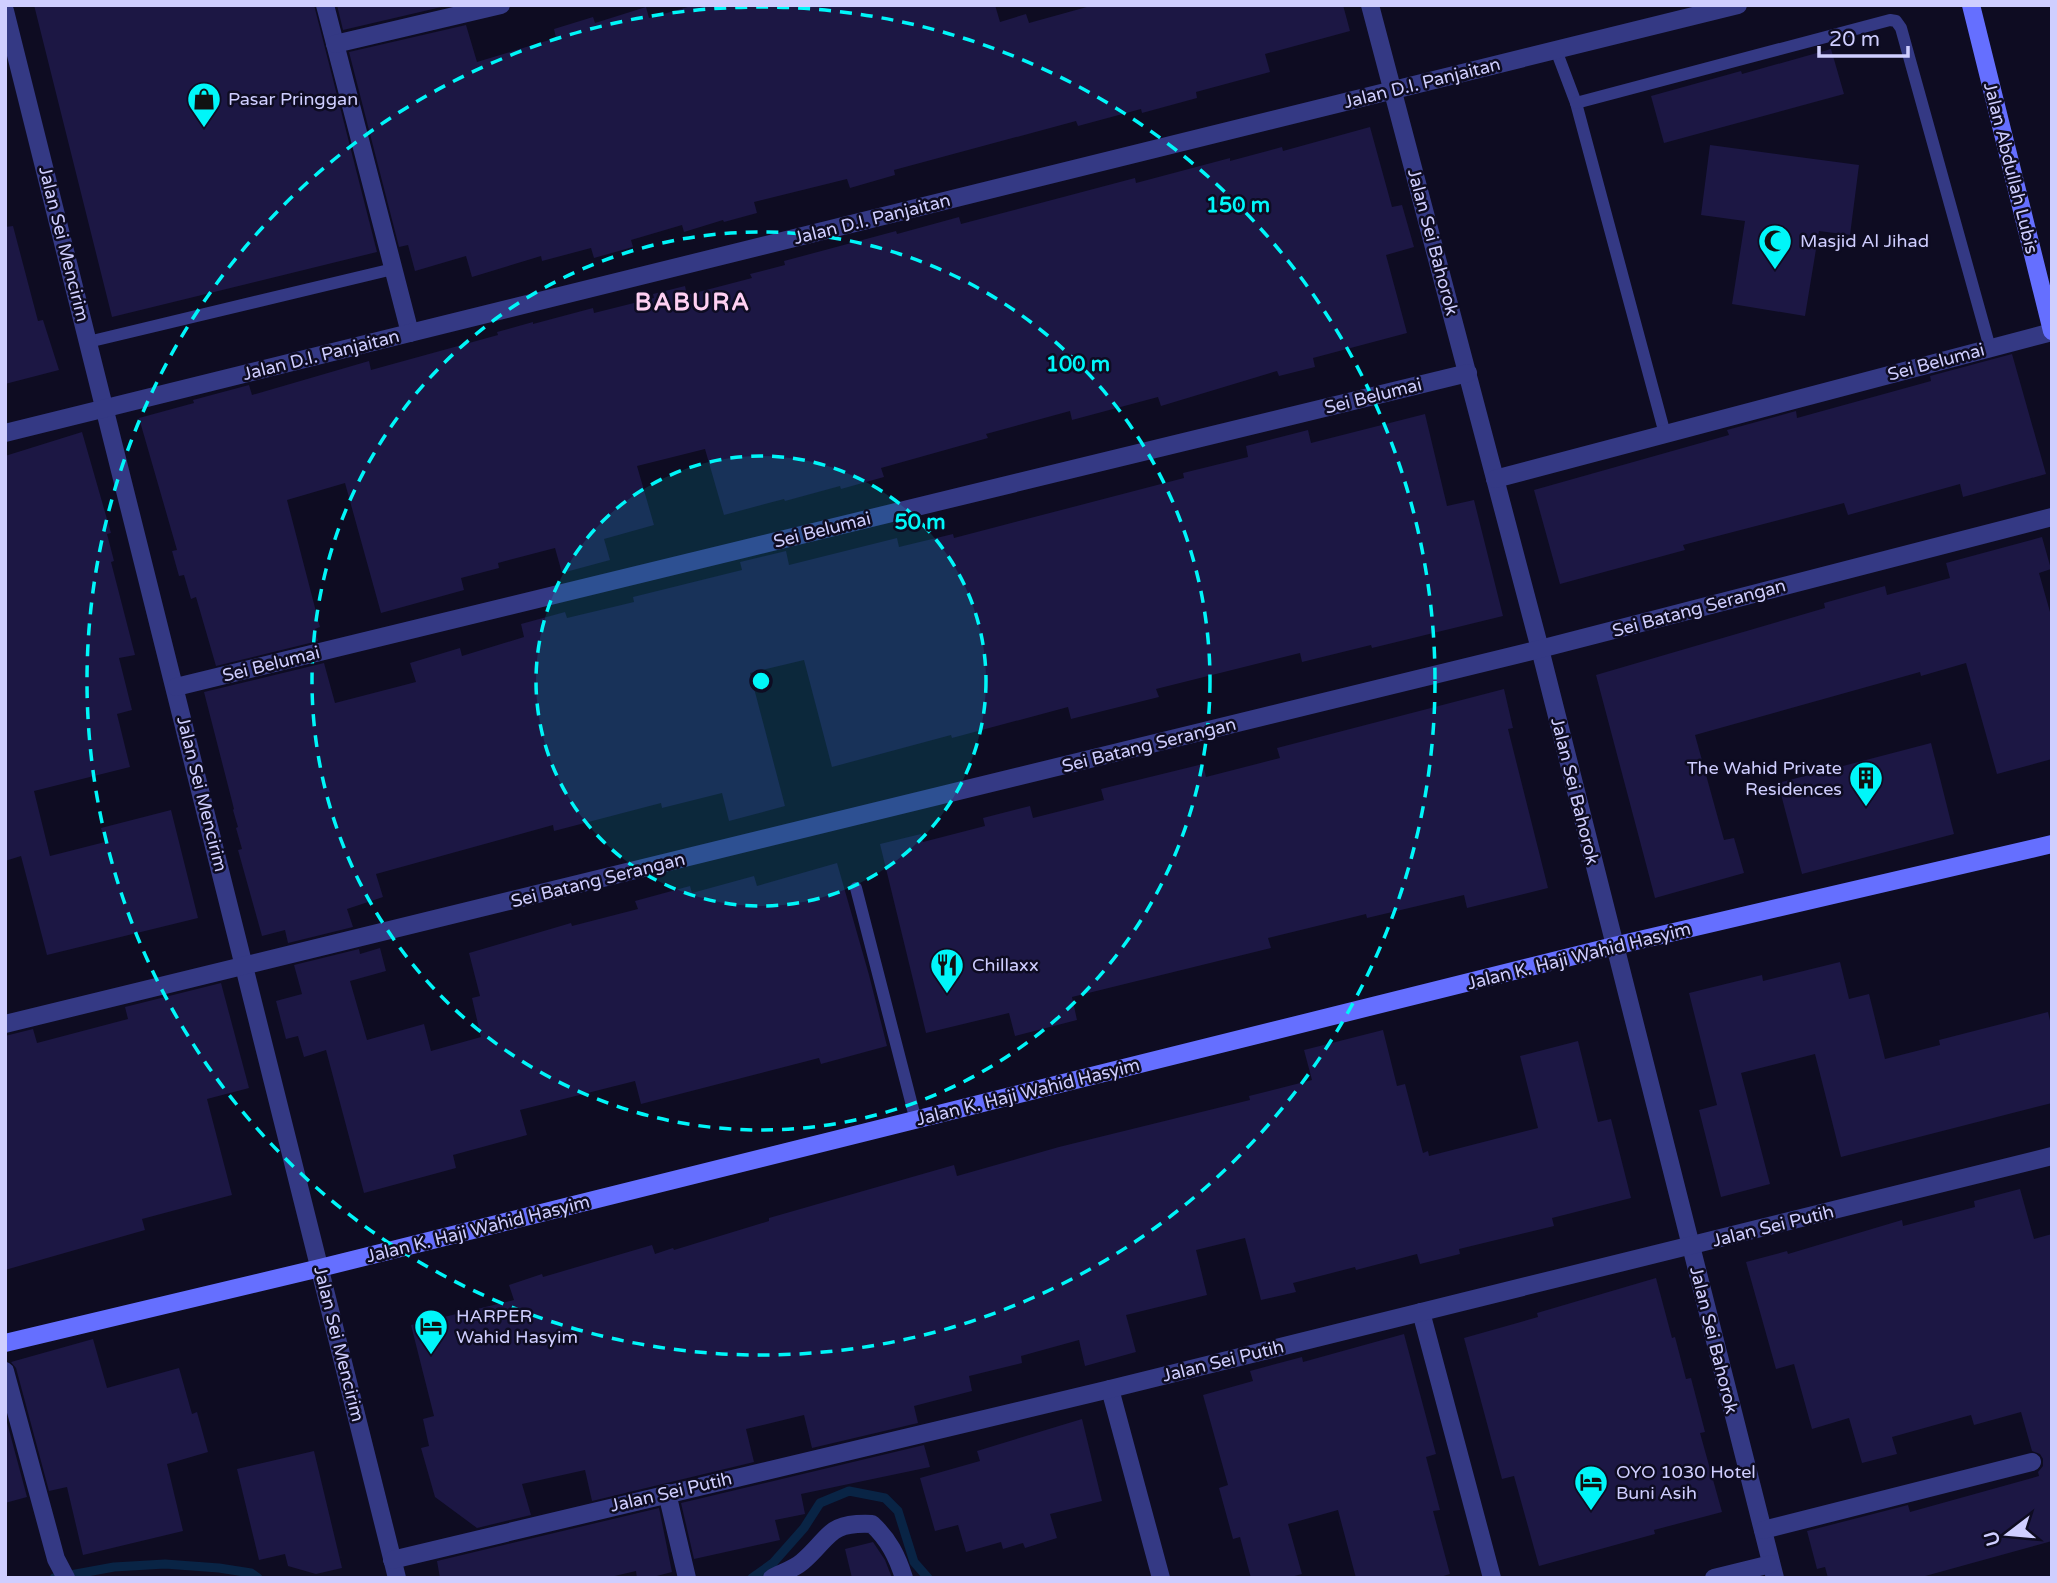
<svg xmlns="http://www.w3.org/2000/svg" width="2057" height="1583" font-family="'Varela Round',sans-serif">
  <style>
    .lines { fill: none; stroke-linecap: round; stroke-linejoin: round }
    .stream { stroke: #092445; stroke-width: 9 }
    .building { fill: #1c1744 }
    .lane { stroke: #343984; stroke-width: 12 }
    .street { stroke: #343984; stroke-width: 18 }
    .secondary { stroke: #656fff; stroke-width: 18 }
    .ring { fill: none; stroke: #00f6f9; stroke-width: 3.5; stroke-dasharray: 12 9 }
    .labels { text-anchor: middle; stroke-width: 5; stroke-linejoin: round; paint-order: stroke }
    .street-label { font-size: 18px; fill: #cfceff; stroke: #0e0c22 }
    .poi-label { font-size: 18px; fill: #cfceff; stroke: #0e0c22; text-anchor: start }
    .district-label { font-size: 24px; font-weight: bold; letter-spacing: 2px; fill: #ffd0f2; stroke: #0e0c22 }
    .centre { fill: #00f6f9; stroke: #0e0c22; stroke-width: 3.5 }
    .ring-label { font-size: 21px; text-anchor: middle; font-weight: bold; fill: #00f6f9; stroke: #0e0c22; stroke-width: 5; stroke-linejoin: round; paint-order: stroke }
  </style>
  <rect width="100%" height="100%" fill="#0e0c22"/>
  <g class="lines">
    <g class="stream">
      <path d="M54,1578L114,1567L165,1564L219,1568L251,1573L258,1578"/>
      <path d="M752,1578L773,1563L804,1528L820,1503L849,1491L885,1498L898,1511L914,1562L928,1578"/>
    </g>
  </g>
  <g class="building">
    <path d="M34,5H314L377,252L112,317Z"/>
    <path d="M337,5H450L343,30Z"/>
    <path d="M695,5H995L1000,22L1026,14L1029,23L1094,5H1343L1350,31L1265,54L1270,72L1196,92L1197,98L1142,113L1141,109L1078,126L1076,121L894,170L895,175L850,188L847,179L754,202L757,213L724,222L723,220L684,232L682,225L631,240L633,247L594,258L591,248L542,261L541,256L472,277L466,256L415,271L408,245L399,247L349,52L466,25L477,62L556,38L554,29L593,17L595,23L646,7L649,18Z"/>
    <path d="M1831,49L1844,94L1664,143L1651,96L1741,71L1742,74Z"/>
    <path d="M1370,127L1392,207L1402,205L1414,247L1386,255L1407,333L1313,358L1315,367L1279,376L1277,371L1161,406L1158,397L1072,420L1070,411L986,434L988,438L881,468L884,477L841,489L840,486L785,501L784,499L724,515L705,449L637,466L654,525L604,539L610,560L562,573L555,548L498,563L499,568L461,578L464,590L381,613L345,483L287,500L320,627L315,629L318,641L216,666L196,597L191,599L184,575L179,576L172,551L177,550L139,418L194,403L193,400L249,385L252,395L369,361L371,370L498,335L497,332L533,322V324L593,308L594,313L654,298L653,294L685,286L687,295L752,278L750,274L785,265L784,261L896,231L897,234L959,217L961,224L1135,178L1136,183L1230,158V161L1282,147L1283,151Z"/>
    <path d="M1710,145L1859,165L1850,235L1819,231L1805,316L1732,304L1745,221L1701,215Z"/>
    <path d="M13,226L38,321L43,320L59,370L5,384V227Z"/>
    <path d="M2012,354L2046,474L1963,497L1960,484L1848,515L1844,503L1683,545L1685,550L1560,584L1534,490L1729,435L1727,430L1796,411L1797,418L1931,381L1930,376Z"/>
    <path d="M1425,414L1447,506L1474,500L1503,616L1372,648L1371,645L1302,662L1300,653L1156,689L1159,697L1071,719L1068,707L952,738L951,735L832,767L804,660L750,673L785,806L729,821L722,793L662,808L661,803L554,831L553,825L376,874L383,897L347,909L353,927L288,943L285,930L262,936L238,850L242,849L236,828L238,827L233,810L234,809L204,692L324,663L335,703L416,682L410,663L460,648L462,656L524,637L521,624L565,612L567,618L634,602L633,597L742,570L740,562L786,551L789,565L897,538L899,547L953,534L954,538L1184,478L1183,473L1248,457L1246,446L1308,430L1311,443Z"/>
    <path d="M82,432L111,533L107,534L114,561L111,562L135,655L119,658L132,710L117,714L130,767L34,791L50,856L105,842L101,828L171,810L198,918L47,955L21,856L5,861V456Z"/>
    <path d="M2042,537L2051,569L2039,573L2052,619V759L1997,774L1966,663L1921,676L1920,672L1695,735L1724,840L1734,838L1744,873L1655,898L1596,675L1825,608L1824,603L1885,586L1887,595L1950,578L1946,563Z"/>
    <path d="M1504,689L1513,728L1508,729L1548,888L1467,908L1464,895L1367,918L1366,914L1268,938L1271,948L1072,997L1077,1020L1015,1036L1009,1013L926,1033L880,844L921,834L923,842L985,826L983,818L1030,806L1033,818L1104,800L1101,789L1203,764L1206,777L1280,758L1277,748Z"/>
    <path d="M1931,743L1954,834L1802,874L1778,783Z"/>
    <path d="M837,863L869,975L887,1046L821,1064L819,1058L641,1104L635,1081L520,1110L527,1135L453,1155L456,1168L364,1193L326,1050L304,1057L298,1036L286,1039L276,1001L302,994L294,965L359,949L360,954L380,948L386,971L350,981L367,1040L424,1024L431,1051L481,1037L472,998L480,996L469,953L571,923L572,926L638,909L635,901L690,886L692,893L754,876L757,886Z"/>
    <path d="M1840,962L1849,999L1869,994L1885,1059L1940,1045L1939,1040L2048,1012L2052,1029V1103L1841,1157L1815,1054L1741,1073L1770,1184L1721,1197L1699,1110L1717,1105L1689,993L1762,975L1763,981Z"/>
    <path d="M221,983L249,1088L207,1099L232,1195L142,1219L145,1230L5,1270V1036L33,1029L37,1043L128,1019L125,1007Z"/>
    <path d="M1383,1030L1397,1086L1405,1084L1423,1153L1428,1151L1429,1156L1538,1128L1520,1056L1578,1041L1598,1122L1611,1119L1631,1198L1552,1218L1554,1226L1459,1249L1460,1254L1420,1264L1417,1254L1356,1270L1355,1267L1293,1283L1296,1292L1261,1300L1245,1238L1196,1250L1207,1295L1126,1315L1136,1352L1085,1366L1079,1340L1021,1356L1022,1363L969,1376L972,1391L914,1406L918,1423L812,1448L804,1415L746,1429L754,1462L592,1501L585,1470L522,1484L531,1515L477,1528L435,1497L421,1448L429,1446L423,1419L434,1416L411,1325L514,1300L509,1285L542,1274L543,1277L652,1245L655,1254L673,1248L674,1250L769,1221V1218L954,1165L957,1176L1059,1147L1250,1100L1249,1096L1312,1080L1304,1050Z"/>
    <path d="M2020,1189L2034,1239L2052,1234V1541L1918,1578H1828L1825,1567L1817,1569L1807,1531L1908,1505L1910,1512L2039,1476L2038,1472L2043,1466V1459L2040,1454L2032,1451L2021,1412L1974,1425L1971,1415L1892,1437L1897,1454L1862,1463L1849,1418L1812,1429L1794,1364L1776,1369L1746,1262L1787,1251L1788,1254L1902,1220L1903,1226L1975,1207L1974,1201Z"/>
    <path d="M1656,1278L1672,1338L1675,1337L1686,1379L1691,1378L1705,1432L1700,1433L1722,1512L1654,1530L1655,1534L1539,1566L1514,1476L1502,1479L1464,1338L1538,1317L1537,1313Z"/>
    <path d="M1404,1334L1436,1454L1426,1457L1440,1510L1433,1511L1450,1574L1437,1578H1356L1338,1510L1288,1524L1302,1574L1287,1578H1251L1240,1537L1233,1539L1219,1488L1228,1485L1203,1395L1253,1381L1250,1371L1302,1357L1303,1362Z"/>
    <path d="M93,1339L107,1388L179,1368L192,1414L197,1412L208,1452L167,1464L183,1531L83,1555L67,1487L49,1491L16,1368L11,1362Z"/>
    <path d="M5,1415L27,1497L5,1503Z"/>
    <path d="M1082,1419L1102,1501L1050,1514L1057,1538L1025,1548L1023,1543L1003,1549L1001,1542L966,1552L958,1525L935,1531L920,1478L980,1461L977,1451Z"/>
    <path d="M924,1445L930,1467L801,1494L805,1514L775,1520L780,1540L694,1559L681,1503Z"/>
    <path d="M314,1451L342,1568L316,1574L288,1566L285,1554L259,1560L237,1469Z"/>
    <path d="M659,1508L672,1572L649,1578H637L636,1571L606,1578H440L437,1561Z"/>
    <path d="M873,1542L885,1560L892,1578H852L845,1549Z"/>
  </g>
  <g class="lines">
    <g class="lane">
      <path d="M1556,50L1576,103L1665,434"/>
      <path d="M1576,103L1890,20L1896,21L1901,28L1990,348"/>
      <path d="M88,342L393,269"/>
      <path d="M856,888L916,1121"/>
    </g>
    <g class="street">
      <path d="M325,5L410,333"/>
      <path d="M1370,5L1540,649L1775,1578"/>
      <path d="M5,11L397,1578"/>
      <path d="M335,44L501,5"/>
      <path d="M5,433L1738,5"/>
      <path d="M1495,479L2052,332"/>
      <path d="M176,687L1468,373"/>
      <path d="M5,1024L1540,649L2052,517"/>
      <path d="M1421,1312L1492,1578"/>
      <path d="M5,1371L56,1559L66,1578"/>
      <path d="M1110,1389L1161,1578"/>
      <path d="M667,1493L687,1578"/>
      <path d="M1763,1530L2032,1462"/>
      <path d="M392,1560L1110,1389L2052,1156"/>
      <path d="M772,1578C781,1573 794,1569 802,1562C831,1537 827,1522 872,1524C889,1540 897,1556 904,1578"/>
      <path d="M1714,1578L1771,1564"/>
    </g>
    <g class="secondary">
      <path d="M1971,5L2052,331"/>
      <path d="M5,1343L320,1268L1614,946L2052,844"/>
    </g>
  </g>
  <circle cx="761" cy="681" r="225" fill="#00f6f9" fill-opacity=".12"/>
  <g class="ring">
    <circle cx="761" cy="681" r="225"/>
    <circle cx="761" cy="681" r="449"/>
    <circle cx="761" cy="681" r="674"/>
  </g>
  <defs>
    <g id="shop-pin" transform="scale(1.75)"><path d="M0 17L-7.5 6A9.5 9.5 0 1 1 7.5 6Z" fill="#00f6f9" stroke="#0e0c22"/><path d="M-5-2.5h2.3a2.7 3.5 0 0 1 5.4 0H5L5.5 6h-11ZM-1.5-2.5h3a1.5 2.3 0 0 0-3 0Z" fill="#111"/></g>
    <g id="mosque-pin" transform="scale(1.75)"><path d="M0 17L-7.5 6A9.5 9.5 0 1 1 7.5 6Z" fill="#00f6f9" stroke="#0e0c22"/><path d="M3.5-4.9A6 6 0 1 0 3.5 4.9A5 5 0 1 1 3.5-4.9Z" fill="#111"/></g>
    <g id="building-pin" transform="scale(1.75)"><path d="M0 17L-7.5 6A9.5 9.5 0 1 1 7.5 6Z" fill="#00f6f9" stroke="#0e0c22"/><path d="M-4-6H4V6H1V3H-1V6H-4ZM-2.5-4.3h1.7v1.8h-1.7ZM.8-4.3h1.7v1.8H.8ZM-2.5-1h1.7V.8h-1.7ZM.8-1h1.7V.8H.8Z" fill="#111"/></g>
    <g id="restaurant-pin" transform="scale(1.75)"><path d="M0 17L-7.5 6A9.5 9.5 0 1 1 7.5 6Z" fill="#00f6f9" stroke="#0e0c22"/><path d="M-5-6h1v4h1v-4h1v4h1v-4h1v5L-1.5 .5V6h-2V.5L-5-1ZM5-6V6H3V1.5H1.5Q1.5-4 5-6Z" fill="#111"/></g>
    <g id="hotel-pin" transform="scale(1.75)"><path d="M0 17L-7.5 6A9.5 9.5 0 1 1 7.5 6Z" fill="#00f6f9" stroke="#0e0c22"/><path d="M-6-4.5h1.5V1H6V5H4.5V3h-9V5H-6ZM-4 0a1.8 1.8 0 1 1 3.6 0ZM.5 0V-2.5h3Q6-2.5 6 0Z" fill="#111"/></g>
  </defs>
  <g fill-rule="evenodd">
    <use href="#shop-pin" x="204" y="99"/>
    <use href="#mosque-pin" x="1775" y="241"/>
    <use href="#building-pin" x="1866" y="778"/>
    <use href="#restaurant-pin" x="947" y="965"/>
    <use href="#hotel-pin" x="431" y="1326"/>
    <use href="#hotel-pin" x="1591" y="1482"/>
  </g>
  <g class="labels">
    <g class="street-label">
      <text transform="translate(1422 83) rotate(-14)" y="6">Jalan D.I. Panjaitan</text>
      <text transform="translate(2011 168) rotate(76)" y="6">Jalan Abdullah Lubis</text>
      <text transform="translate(872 219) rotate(-14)" y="6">Jalan D.I. Panjaitan</text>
      <text transform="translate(1433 242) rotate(75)" y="6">Jalan Sei Bahorok</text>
      <text transform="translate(64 244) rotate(76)" y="6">Jalan Sei Mencirim</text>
      <text transform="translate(321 355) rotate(-14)" y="6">Jalan D.I. Panjaitan</text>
      <text transform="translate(1936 362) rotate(-15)" y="6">Sei Belumai</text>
      <text transform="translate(1373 396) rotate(-14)" y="6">Sei Belumai</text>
      <text transform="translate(822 530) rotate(-14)" y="6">Sei Belumai</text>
      <text transform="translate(1699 608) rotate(-15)" y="6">Sei Batang Serangan</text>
      <text transform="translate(271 664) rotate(-14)" y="6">Sei Belumai</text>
      <text transform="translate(1149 745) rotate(-14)" y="6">Sei Batang Serangan</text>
      <text transform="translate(1575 791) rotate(76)" y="6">Jalan Sei Bahorok</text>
      <text transform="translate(202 794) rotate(76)" y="6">Jalan Sei Mencirim</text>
      <text transform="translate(598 880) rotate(-14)" y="6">Sei Batang Serangan</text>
      <text transform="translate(1579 956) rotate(-14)" y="6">Jalan K. Haji Wahid Hasyim</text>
      <text transform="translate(1028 1092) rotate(-14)" y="6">Jalan K. Haji Wahid Hasyim</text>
      <text transform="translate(1773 1226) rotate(-14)" y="6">Jalan Sei Putih</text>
      <text transform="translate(478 1229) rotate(-14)" y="6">Jalan K. Haji Wahid Hasyim</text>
      <text transform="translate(1714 1340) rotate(76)" y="6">Jalan Sei Bahorok</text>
      <text transform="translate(339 1344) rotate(76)" y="6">Jalan Sei Mencirim</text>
      <text transform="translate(1223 1361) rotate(-14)" y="6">Jalan Sei Putih</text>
      <text transform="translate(671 1492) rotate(-13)" y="6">Jalan Sei Putih</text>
    </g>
    <g class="poi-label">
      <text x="228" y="105">Pasar Pringgan</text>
      <text x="1800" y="247">Masjid Al Jihad</text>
      <text x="1842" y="774" text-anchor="end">The Wahid Private<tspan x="1842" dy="21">Residences</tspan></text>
      <text x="972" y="971">Chillaxx</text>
      <text x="456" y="1322">HARPER<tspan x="456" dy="21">Wahid Hasyim</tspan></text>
      <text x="1616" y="1478">OYO 1030 Hotel<tspan x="1616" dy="21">Buni Asih</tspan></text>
    </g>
    <g class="district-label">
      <text x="693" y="310">BABURA</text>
    </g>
  </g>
  <circle cx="761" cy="681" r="10" class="centre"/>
  <g class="ring-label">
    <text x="1238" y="212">150 m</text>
    <text x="1078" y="371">100 m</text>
    <text x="920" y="529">50 m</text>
  </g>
  <rect width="2057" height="1583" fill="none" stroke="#cfceff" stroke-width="14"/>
  <g transform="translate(2008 1534) rotate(254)" stroke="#0e0c22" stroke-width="5" paint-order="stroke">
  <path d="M0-5L12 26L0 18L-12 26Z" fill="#cfceff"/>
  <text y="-10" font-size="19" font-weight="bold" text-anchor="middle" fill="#cfceff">U</text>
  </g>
  <path d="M1819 46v10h89v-10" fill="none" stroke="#cfceff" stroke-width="3.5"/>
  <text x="1829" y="46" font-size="21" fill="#cfceff" stroke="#0e0c22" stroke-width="5" paint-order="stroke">20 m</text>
</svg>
